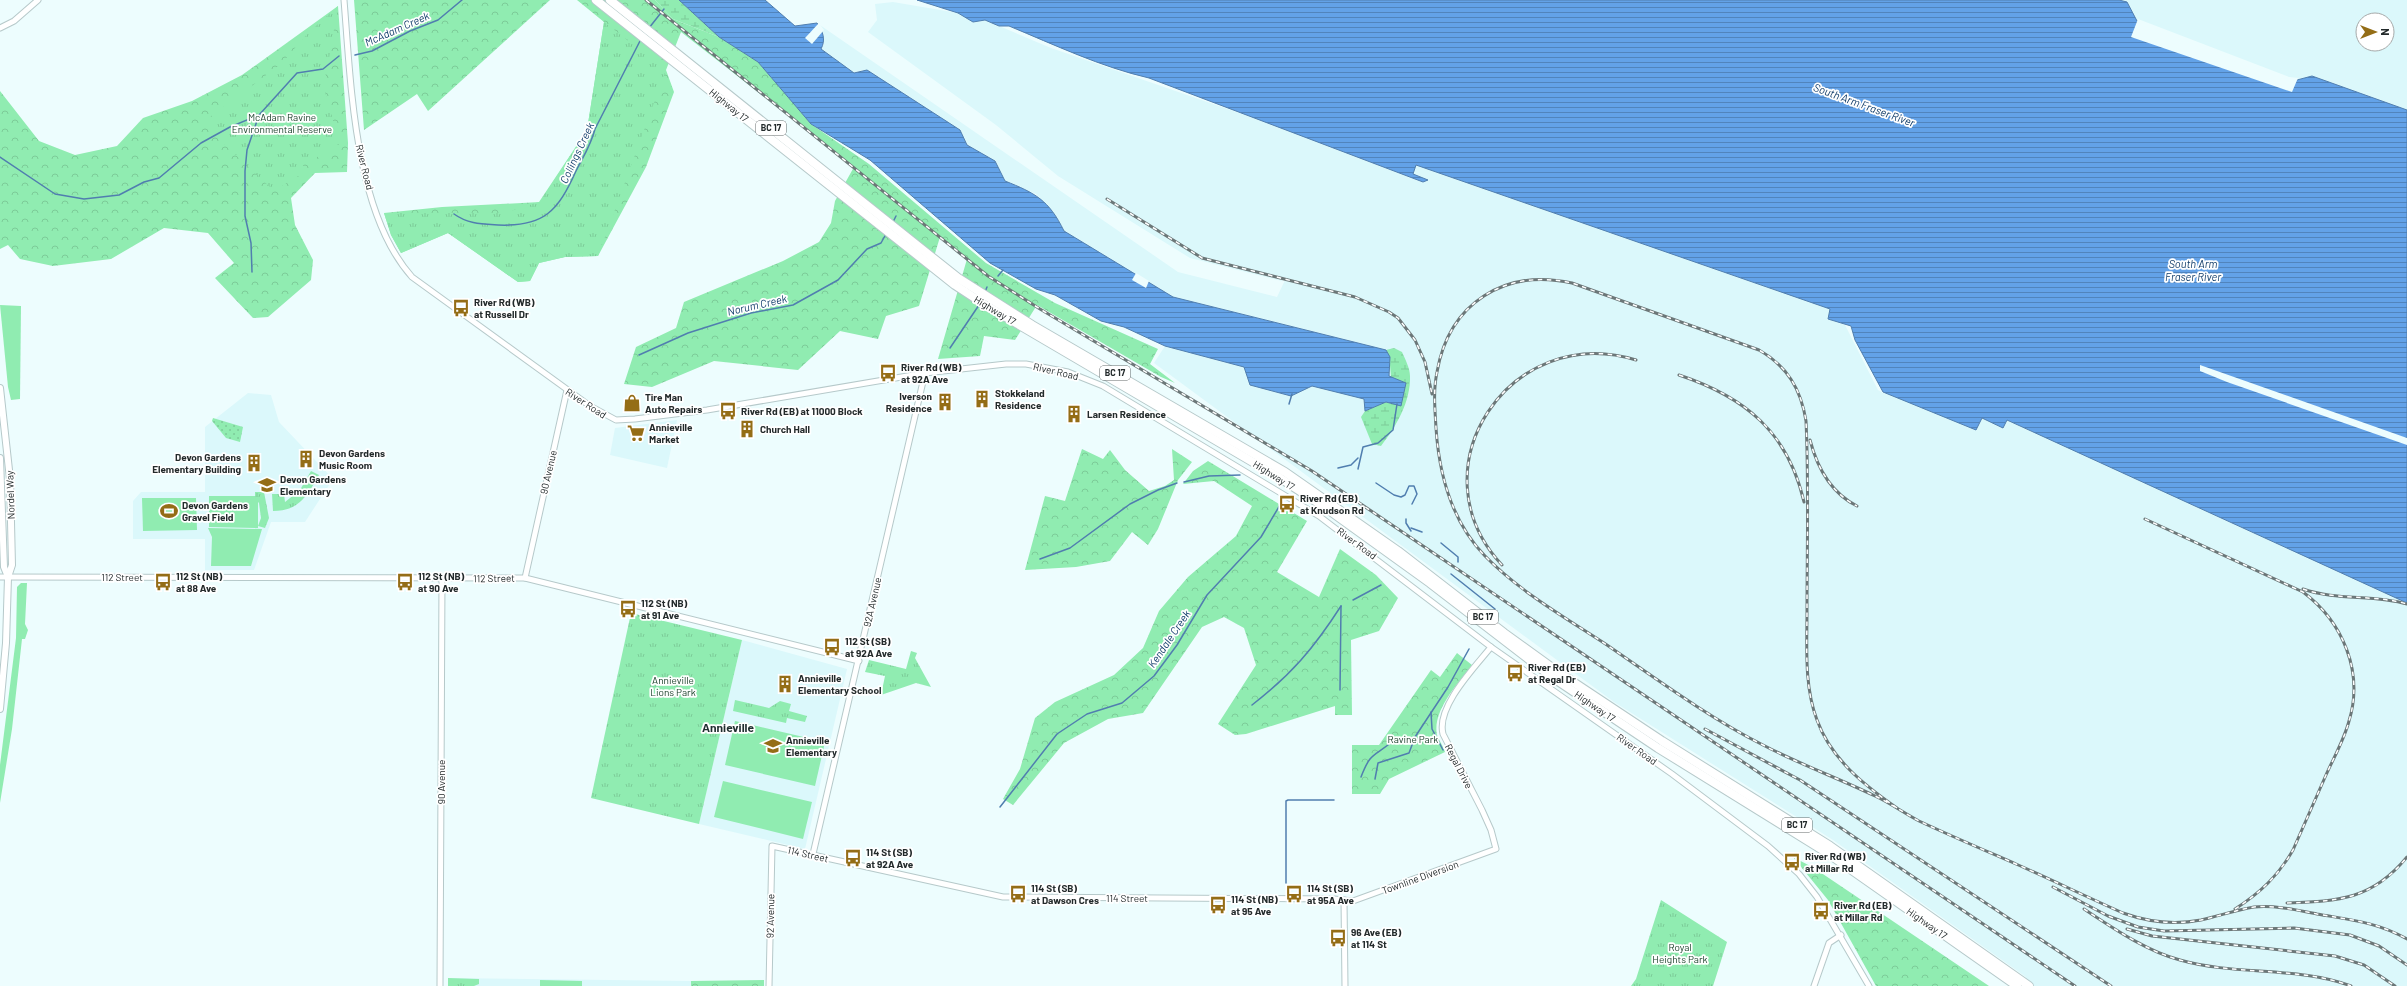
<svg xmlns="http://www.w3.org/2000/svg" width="2407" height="986" font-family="Barlow,sans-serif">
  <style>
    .built { fill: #dbf8fb; fill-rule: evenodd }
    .grass { fill: #90ecb1 }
    .forest { fill: url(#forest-crowns) }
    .wetland { fill: url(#wetland-marsh) }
    .park { fill: url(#park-tufts) }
    .garden { fill: url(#garden-dots) }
    .water { fill: url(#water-rules); stroke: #507eaf }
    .pier { fill: #edfdfe }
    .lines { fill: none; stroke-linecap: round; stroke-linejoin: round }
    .stream { stroke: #507eaf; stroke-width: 1.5 }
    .minor-casing { stroke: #b6c9ca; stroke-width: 7 }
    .major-casing { stroke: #b6c9ca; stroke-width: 8 }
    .highway-casing { stroke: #b6c9ca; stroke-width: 10 }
    .minor { stroke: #fff; stroke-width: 5 }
    .major { stroke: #fff; stroke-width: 6 }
    .highway { stroke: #fff; stroke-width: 8 }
    .rail-casing { stroke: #6c7778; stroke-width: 3 }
    .rail { stroke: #fff; stroke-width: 1.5; stroke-dasharray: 4.5; stroke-linecap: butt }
    .labels { text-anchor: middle; stroke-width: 3.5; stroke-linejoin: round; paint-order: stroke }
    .shield { fill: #fff; stroke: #656a6b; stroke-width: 1 }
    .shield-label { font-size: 9px; font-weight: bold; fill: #232a2b }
    .street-label { font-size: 10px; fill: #232a2b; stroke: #fff }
    .park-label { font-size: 10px; fill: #163d26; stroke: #fff }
    .poi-label { font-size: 10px; font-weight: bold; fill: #232a2b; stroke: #fff; text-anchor: start }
    .water-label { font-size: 11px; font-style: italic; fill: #113d6a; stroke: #fff }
    .quarter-label { font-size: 12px; font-weight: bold; fill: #1f2e2f; stroke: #fff }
  </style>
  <defs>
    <pattern id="forest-crowns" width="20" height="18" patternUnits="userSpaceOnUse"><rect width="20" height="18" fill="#90ecb1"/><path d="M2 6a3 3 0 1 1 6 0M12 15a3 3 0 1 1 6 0" fill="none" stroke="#7ccb98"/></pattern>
    <pattern id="wetland-marsh" width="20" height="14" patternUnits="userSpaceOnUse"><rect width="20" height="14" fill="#90ecb1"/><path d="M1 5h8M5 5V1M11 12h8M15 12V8" fill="none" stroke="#7ccb98"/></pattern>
    <pattern id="park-tufts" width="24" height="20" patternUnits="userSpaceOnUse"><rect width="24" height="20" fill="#90ecb1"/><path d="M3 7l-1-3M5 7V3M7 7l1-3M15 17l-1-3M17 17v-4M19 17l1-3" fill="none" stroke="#7ccb98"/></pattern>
    <pattern id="garden-dots" width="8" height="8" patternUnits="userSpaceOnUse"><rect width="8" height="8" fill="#90ecb1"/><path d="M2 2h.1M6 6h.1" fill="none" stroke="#7ccb98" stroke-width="1.8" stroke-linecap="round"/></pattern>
    <pattern id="water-rules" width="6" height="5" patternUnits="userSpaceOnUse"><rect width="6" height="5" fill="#63a2e8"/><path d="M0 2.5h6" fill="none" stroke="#5184bc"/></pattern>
  </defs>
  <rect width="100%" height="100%" fill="#edfdfe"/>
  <g class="built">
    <path d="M2119,0H2407V110L2312,76L2297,80L2131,37L2137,21L2127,2ZM2363,20H2387V44H2363Z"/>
    <path d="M893,2L958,13L973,22L985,20L1051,48L1248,116L1422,182L1427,180L1413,174L1416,164L1831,309L1828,319L1845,325L1878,390L1885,394L1887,390L1975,430L1982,418L2003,428L2006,420L2407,603V986H2021L2026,977L1833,840L1614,702L1154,363L1165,346L1244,367L1291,396L1312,386L1364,399L1366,411L1386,350L1173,297L1063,231L1058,219L1036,194L1005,181L995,161L967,145L960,130L863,70L854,73L821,49L824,44L817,23L1178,272L1277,297L1286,278L1284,277L1282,281L1190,258L1058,176L996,125L868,32L877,20L875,4Z"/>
    <path d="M248,393L271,395L279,422L333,479L305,522H271L254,570H205V539H133V501L141,492H205V427Z"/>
    <path d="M677,420L667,468L610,455L615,428Z"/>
    <path d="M742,640L847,669L805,849L699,824Z"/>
    <path d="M448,978L691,981V986H448Z"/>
  </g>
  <g class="grass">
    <path d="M0,305L21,306L20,399L11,400L8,387Z"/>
    <path d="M209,496H258V528L209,527Z"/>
    <path d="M142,498H196L197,530L143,531Z"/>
    <path d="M208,528L262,529L251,566H211L212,537Z"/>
    <path d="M21,583H27L25,624L28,630L25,639H22L12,729L0,803V765L16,638L17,587Z"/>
    <path d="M735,721L825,742L815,786L725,765Z"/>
    <path d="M723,781L812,802L803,839L714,817Z"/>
    <path d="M540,980L582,981V986H540Z"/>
  </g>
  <g class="forest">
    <path d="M354,0H550L428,111L417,94L364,130Z"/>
    <path d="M577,0H655L673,19L719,37L758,62L811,124L869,164L986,263L1055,303L1158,349L1150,364L1175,383L1161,377L1037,305L1015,340L984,336L980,356L938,359L967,259L940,237L919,306L886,316L878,339L840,331L798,370L714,361L652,387L624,384L636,347L676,328L684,302L783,261L819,242L831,223L835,201L854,167L681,32L666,70L674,92L646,167L598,256L565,257L539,263L530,281L518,282L448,233L401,253L391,235L384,213L442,207L540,202L587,130L604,22Z"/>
    <path d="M338,6L348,143L347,172L315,173L291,198L295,225L313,260L311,280L268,317L253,318L215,278L234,263L208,233L164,228L111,259L53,266L20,259L8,245L0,249V91L39,141L75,155L117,146L143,118L192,101L242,75Z"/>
    <path d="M1082,449L1103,459L1110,450L1125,470L1149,491L1165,486L1174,480L1172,449L1192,462L1178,480L1158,529L1148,545L1132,532L1110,561L1076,567L1025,570L1045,496L1065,501Z"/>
    <path d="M1208,461L1307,521L1277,572L1319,597L1340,549L1376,575L1398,598L1379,631L1351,640L1352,715H1335V706L1246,734L1235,735L1218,724L1256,665L1244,628L1224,617L1202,627L1143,713L1108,719L1064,743L1013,805L1003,799L1020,769L1035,718L1055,702L1114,675L1143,648L1159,611L1188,577L1236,536L1252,506L1214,481L1183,484L1193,471Z"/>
    <path d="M1457,653L1472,665C1459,683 1432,710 1437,735C1439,740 1443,746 1445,752L1389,779L1380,794H1352V745H1379L1431,670L1440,677Z"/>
    <path d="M1793,857L1814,868L1989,986H1876L1828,900Z"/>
    <path d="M764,980V986H691V981Z"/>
  </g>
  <g class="wetland">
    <path d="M655,0H679L719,37L673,19Z"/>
    <path d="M1394,348L1402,352C1405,359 1410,368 1410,376C1411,401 1396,427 1381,446L1372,444L1361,417L1365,411L1386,402L1393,404C1391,390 1392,361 1386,350Z"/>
  </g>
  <g class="park">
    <path d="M338,6L324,89L340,144L303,165L306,171L274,191L202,123L281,64L308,33Z"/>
    <path d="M604,22L666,70L598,256L565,257L539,263L530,281L518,282L448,233L401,253L391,235L384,213H504L539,202L587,130Z"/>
    <path d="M311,471L319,475C307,496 299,511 273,511L272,494H284L285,502L300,490Z"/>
    <path d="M255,492H264L269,518L265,528L258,526L261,518L259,503L255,499Z"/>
    <path d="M631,613L742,640L699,824L591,798Z"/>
    <path d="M911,651L917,653L915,658L931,687L916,683L881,695L885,676L865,672L869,660L906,669Z"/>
    <path d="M735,700L769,708L780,701L791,704L789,711L807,716L805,722L787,718L786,723L733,711Z"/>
    <path d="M1661,900L1727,942L1713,986H1631L1636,979Z"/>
    <path d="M448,978L479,979V984L474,986H448Z"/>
  </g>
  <path class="garden" d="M213,418L243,427L240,442L226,438L212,421Z"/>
  <g class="water">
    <path d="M679,0H765L795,26L817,23C823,31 826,40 821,49L854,73L867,70L960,130L967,145L995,161L1005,181C1035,193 1049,200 1064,231L1173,297L1386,350L1390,357L1389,376L1406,383L1401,406L1386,402L1365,411L1364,399L1312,386L1291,396L1250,385L1244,367L1165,346L1124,327L1101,321L1055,295L1036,289L990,263L870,160L811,124L758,62L719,37Z"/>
    <path d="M917,0H2119L2127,2L2137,21L2289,79L2297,80L2312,76L2407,110V603L2007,420L2003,428L1982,418L1976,430L1883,392L1855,340L1851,326L1828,319L1830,309L1416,165L1413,174L1428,180L1423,182L1149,78C1101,67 1055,45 1009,26H999L985,20L973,22L958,13Z"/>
  </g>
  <g class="pier">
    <path d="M2138,19L2289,77L2298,78L2292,92L2131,37Z"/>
    <path d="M819,23L824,30L812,44L805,38Z"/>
    <path d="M1136,273L1149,281L1146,288L1132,280Z"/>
    <path d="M2200,365L2407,438V445L2227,382L2200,371Z"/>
  </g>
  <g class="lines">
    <g class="stream">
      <path d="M649,28L664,9"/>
      <path d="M355,55L372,51L410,31L438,20L462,0"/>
      <path d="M0,157L55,194L84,199L119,195L144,182L159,178L201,143L230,127L259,115L297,73L323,69L339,56"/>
      <path d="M454,214C468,224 481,224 498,225C544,227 558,211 576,171C583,157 591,145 595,129L641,39"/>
      <path d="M893,222L896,216"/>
      <path d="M252,272L251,243L245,216V171L247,150L259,115"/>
      <path d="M998,276L1003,270"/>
      <path d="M985,292L987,287"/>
      <path d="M950,348L979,305"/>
      <path d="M639,355L688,333L751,313L793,305L838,280L867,249L881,243L886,234"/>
      <path d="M1289,404L1292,394"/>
      <path d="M1338,468L1351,465L1358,458"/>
      <path d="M1358,469L1363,447L1378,443L1393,430L1397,404"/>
      <path d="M1184,482L1209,476L1240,475"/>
      <path d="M1376,483L1394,495L1401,497L1405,495L1409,486H1414L1417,494L1412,504"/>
      <path d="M1406,519V523L1411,531"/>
      <path d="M1411,528L1422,532"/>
      <path d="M1441,543L1458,557V562"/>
      <path d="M1040,559L1070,548L1130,504L1158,490L1177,483"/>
      <path d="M1451,574L1495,609"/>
      <path d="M1353,600L1381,585"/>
      <path d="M1340,690L1341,606"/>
      <path d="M1252,705C1291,675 1314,648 1341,606"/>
      <path d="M1431,712L1432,729L1443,750"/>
      <path d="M1361,777C1371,751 1374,757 1393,741L1404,743L1415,737"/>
      <path d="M1375,779L1378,763L1409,753L1415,737L1448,687L1469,649"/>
      <path d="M1000,807L1057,734L1087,714L1122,703L1154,676L1177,645L1207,595L1261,537L1280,505"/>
      <path d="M1286,883V801L1288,800H1334"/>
    </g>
    <g class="minor-casing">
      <g id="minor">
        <path d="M344,0C351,84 354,212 412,277L590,406L616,420L635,419L707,410L925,373L1006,364H1026L1068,372L1103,386L1319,516L1491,647L1672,774L1768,846L1799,874L1817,897L1869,986"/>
        <path d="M0,28L14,21L38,0"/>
        <path d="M0,577L525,578L859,661"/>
        <path d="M525,578L567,390"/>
        <path d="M813,854L925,373"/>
        <path d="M1344,900L1345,986"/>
        <path d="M440,986L442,579"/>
        <path d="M769,986L772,846L1003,897L1334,899L1353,901L1496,849L1491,830L1482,810L1443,734C1436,707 1474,668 1491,647"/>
        <path d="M1814,986L1829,943L1841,935"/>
      </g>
    </g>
    <g class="major-casing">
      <g id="major">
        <path d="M0,388L10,479L12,565L8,577L6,643L0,709"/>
        <path d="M0,458L4,567L8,577"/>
      </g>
    </g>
    <g class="highway-casing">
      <g id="highway">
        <path d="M596,0L955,285L987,306L1280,478L1326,508L1430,583L1552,677L1658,748L1826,852L2017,986"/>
        <path d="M610,0L958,278L1032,325L1285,472L1398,551L1504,633L1558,672L1662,741L1830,846L2029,986"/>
      </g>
    </g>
    <use href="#minor" class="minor"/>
    <use href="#major" class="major"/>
    <use href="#highway" class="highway"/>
    <g class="rail-casing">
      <g id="rail">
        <path d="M646,0L988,276L1040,309L1312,471L2075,986"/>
        <path d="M1107,199L1202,258L1355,297L1389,312L1398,318L1415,340L1425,362L1432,394"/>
        <path d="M1679,375C1745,397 1788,432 1804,502"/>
        <path d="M1810,440C1817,467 1831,493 1857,506"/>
        <path d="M2145,519L2303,592C2343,622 2364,672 2349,721C2344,740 2334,757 2326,775C2315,800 2304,825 2293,850C2278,876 2260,893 2235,909"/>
        <path d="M1502,565C1412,469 1510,321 1636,360"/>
        <path d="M2303,589C2337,601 2373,594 2407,604"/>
        <path d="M1705,729L1800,780L2111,986"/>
        <path d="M1897,808C1864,785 1831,759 1817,720C1804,686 1807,647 1807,611C1807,548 1809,484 1806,421C1801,389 1787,366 1759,350L1572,283C1505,268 1449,303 1437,372C1433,391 1435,410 1436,428C1439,474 1452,522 1485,556C1520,592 1566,618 1607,645C1658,680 1708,717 1763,745C1799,764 1838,778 1875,796C1890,803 1904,813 1919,821C1951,836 1984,850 2016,864C2052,880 2087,897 2123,913C2148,922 2175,925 2201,920C2219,916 2236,910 2254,907C2275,905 2297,910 2317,914C2351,920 2377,922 2407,939"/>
        <path d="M2053,887L2108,916L2138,927L2164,931L2294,928L2350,935L2379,946L2407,965"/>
        <path d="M2287,903C2339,901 2372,900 2407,857"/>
        <path d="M2084,909C2113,928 2146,951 2180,960C2236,976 2297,966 2351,986"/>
        <path d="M2127,929L2152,936L2335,956L2364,965L2395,986"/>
      </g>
    </g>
    <use href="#rail" class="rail"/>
  </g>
  <defs>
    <g id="bus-bare" transform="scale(1.38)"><path d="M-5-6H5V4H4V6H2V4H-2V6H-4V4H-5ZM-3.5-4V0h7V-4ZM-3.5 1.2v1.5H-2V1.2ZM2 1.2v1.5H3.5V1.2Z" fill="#946d16" stroke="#fff" stroke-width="2.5" paint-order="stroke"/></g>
    <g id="building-bare" transform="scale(1.38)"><path d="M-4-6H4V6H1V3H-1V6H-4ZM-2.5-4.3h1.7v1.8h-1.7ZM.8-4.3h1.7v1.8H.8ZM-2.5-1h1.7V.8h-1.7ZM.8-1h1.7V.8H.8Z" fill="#946d16" stroke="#fff" stroke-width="2.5" paint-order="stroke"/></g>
    <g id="shop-bare" transform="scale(1.38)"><path d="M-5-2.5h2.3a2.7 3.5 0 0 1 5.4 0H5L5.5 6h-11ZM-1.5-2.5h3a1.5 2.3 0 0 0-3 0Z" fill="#946d16" stroke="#fff" stroke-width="2.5" paint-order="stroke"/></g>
    <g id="supermarket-bare" transform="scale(1.38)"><path d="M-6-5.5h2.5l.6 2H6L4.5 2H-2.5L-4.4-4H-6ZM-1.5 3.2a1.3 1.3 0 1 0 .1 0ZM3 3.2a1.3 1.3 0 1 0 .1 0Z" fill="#946d16" stroke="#fff" stroke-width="2.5" paint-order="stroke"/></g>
    <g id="school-bare" transform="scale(1.38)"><path d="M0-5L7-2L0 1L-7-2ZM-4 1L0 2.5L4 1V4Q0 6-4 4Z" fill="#946d16" stroke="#fff" stroke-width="2.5" paint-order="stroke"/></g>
    <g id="stadium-bare" transform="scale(1.38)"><path d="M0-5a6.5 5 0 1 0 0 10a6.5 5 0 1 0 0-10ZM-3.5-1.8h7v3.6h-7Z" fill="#946d16" stroke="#fff" stroke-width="2.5" paint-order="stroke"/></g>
  </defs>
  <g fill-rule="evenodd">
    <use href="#bus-bare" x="461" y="308"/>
    <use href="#bus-bare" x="888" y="373"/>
    <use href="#building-bare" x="982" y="399"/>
    <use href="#building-bare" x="945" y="402"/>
    <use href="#shop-bare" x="632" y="403"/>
    <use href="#bus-bare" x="728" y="411"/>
    <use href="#building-bare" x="1074" y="414"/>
    <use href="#building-bare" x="747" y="429"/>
    <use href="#supermarket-bare" x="636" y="433"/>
    <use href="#building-bare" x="306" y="459"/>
    <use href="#building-bare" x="254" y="463"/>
    <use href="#school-bare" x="267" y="485"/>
    <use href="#bus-bare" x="1287" y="504"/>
    <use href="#stadium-bare" x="169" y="511"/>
    <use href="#bus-bare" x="163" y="582"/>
    <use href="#bus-bare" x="405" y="582"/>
    <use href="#bus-bare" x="628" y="609"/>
    <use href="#bus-bare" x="832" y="647"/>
    <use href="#bus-bare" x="1515" y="673"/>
    <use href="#building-bare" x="785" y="684"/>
    <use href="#school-bare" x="773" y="746"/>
    <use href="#bus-bare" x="853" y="858"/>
    <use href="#bus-bare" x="1792" y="862"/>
    <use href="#bus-bare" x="1018" y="894"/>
    <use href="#bus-bare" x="1294" y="894"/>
    <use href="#bus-bare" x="1218" y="905"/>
    <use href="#bus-bare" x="1821" y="911"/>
    <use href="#bus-bare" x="1338" y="938"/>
  </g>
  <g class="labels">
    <g class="shield">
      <rect x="756" y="121" width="30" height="14" rx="3"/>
      <rect x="1100" y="366" width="30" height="14" rx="3"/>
      <rect x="1468" y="610" width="30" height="14" rx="3"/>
      <rect x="1782" y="818" width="30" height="14" rx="3"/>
    </g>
    <g class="shield-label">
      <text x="771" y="131">BC 17</text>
      <text x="1115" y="376">BC 17</text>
      <text x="1483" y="620">BC 17</text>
      <text x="1797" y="828">BC 17</text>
    </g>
    <g class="street-label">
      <text transform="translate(729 105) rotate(39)" y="4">Highway 17</text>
      <text transform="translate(365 167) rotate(76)" y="4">River Road</text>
      <text transform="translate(995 310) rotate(31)" y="4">Highway 17</text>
      <text transform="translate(1056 371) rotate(13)" y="4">River Road</text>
      <text transform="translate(586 403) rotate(33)" y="4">River Road</text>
      <text transform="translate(548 472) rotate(-77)" y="4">90 Avenue</text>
      <text transform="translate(1274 475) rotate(32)" y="4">Highway 17</text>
      <text transform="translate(10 495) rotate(-92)" y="4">Nordel Way</text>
      <text transform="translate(1357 543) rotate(36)" y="4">River Road</text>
      <text x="122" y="581">112 Street</text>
      <text transform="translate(494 578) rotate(-1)" y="4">112 Street</text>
      <text transform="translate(872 602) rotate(-77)" y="4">92A Avenue</text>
      <text transform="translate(1595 706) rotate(34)" y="4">Highway 17</text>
      <text transform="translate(1637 749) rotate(35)" y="4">River Road</text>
      <text transform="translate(1459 766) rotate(63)" y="4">Regal Drive</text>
      <text transform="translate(441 782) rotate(-90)" y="4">90 Avenue</text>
      <text transform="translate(808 854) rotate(13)" y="4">114 Street</text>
      <text transform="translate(1420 877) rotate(-20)" y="4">Townline Diversion</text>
      <text x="1127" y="902">114 Street</text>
      <text transform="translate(770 916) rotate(-89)" y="4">92 Avenue</text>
      <text transform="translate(1927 923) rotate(35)" y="4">Highway 17</text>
    </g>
    <g class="park-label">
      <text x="282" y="121">McAdam Ravine<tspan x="282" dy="12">Environmental Reserve</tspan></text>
      <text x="673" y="684">Annieville<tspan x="673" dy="12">Lions Park</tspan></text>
      <text x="1413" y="743">Ravine Park</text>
      <text x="1680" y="951">Royal<tspan x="1680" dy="12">Heights Park</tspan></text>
    </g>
    <g class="poi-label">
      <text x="474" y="306">River Rd (WB)<tspan x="474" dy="12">at Russell Dr</tspan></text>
      <text x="901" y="371">River Rd (WB)<tspan x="901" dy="12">at 92A Ave</tspan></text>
      <text x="995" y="397">Stokkeland<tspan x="995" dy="12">Residence</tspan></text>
      <text x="932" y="400" text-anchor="end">Iverson<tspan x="932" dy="12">Residence</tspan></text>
      <text x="645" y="401">Tire Man<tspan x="645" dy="12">Auto Repairs</tspan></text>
      <text x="741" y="415">River Rd (EB) at 11000 Block</text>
      <text x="1087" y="418">Larsen Residence</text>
      <text x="649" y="431">Annieville<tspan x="649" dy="12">Market</tspan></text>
      <text x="760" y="433">Church Hall</text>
      <text x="319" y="457">Devon Gardens<tspan x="319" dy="12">Music Room</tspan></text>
      <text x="241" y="461" text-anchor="end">Devon Gardens<tspan x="241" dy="12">Elementary Building</tspan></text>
      <text x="280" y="483">Devon Gardens<tspan x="280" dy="12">Elementary</tspan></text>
      <text x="1300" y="502">River Rd (EB)<tspan x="1300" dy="12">at Knudson Rd</tspan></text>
      <text x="182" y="509">Devon Gardens<tspan x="182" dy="12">Gravel Field</tspan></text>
      <text x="176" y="580">112 St (NB)<tspan x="176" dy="12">at 88 Ave</tspan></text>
      <text x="418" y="580">112 St (NB)<tspan x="418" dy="12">at 90 Ave</tspan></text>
      <text x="641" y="607">112 St (NB)<tspan x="641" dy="12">at 91 Ave</tspan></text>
      <text x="845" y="645">112 St (SB)<tspan x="845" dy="12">at 92A Ave</tspan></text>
      <text x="1528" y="671">River Rd (EB)<tspan x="1528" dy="12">at Regal Dr</tspan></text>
      <text x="798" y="682">Annieville<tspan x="798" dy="12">Elementary School</tspan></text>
      <text x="786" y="744">Annieville<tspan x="786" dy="12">Elementary</tspan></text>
      <text x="866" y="856">114 St (SB)<tspan x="866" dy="12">at 92A Ave</tspan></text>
      <text x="1805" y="860">River Rd (WB)<tspan x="1805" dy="12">at Millar Rd</tspan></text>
      <text x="1031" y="892">114 St (SB)<tspan x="1031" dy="12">at Dawson Cres</tspan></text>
      <text x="1307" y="892">114 St (SB)<tspan x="1307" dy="12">at 95A Ave</tspan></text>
      <text x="1231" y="903">114 St (NB)<tspan x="1231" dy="12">at 95 Ave</tspan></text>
      <text x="1834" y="909">River Rd (EB)<tspan x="1834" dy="12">at Millar Rd</tspan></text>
      <text x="1351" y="936">96 Ave (EB)<tspan x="1351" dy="12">at 114 St</tspan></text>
    </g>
    <g class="water-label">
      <text transform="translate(397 29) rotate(-24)" y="4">McAdam Creek</text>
      <text transform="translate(1864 105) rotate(20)" y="4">South Arm Fraser River</text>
      <text transform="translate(577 153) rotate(-65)" y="4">Collings Creek</text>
      <text x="2193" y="268">South Arm<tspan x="2193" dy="13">Fraser River</tspan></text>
      <text transform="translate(757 305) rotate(-13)" y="4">Norum Creek</text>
      <text transform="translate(1169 639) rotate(-56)" y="4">Kendale Creek</text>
    </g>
    <g class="quarter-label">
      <text x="728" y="732">Annieville</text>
    </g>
  </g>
  <g transform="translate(2375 32) rotate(90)"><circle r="19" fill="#ffffff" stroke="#a7aaaa"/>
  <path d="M0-3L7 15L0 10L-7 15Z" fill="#946d16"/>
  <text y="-6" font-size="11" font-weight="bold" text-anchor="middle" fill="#232a2b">N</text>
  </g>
</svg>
